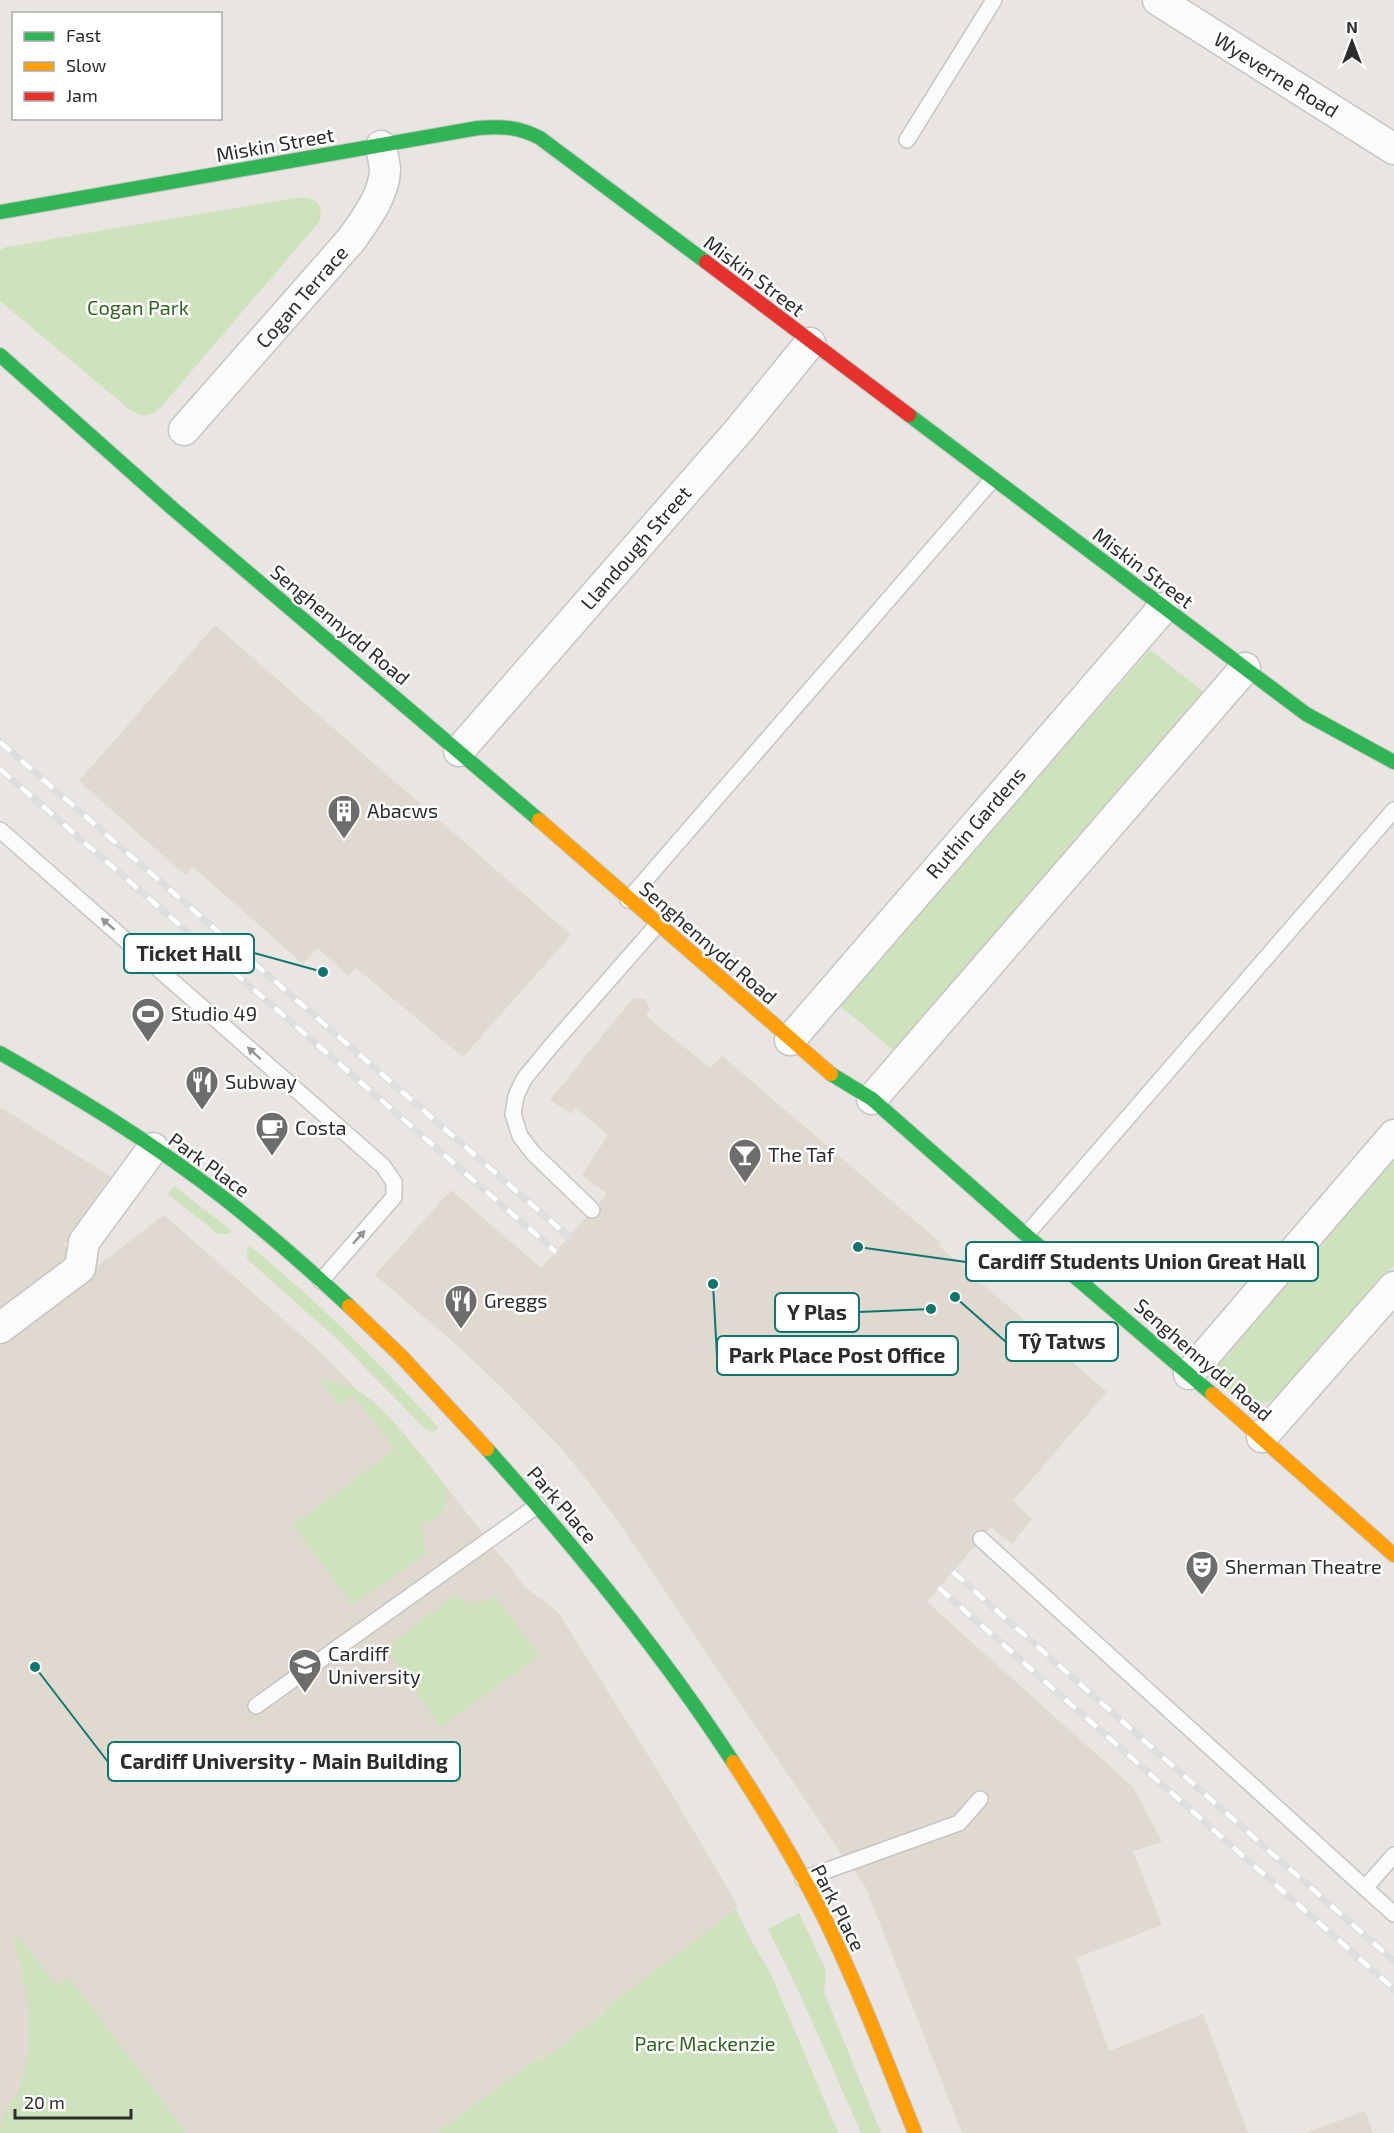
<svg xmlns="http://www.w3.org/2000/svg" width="1394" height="2133" font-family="'Exo 2',sans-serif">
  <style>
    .education { fill: #e0d9cf }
    .green { fill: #cee2be }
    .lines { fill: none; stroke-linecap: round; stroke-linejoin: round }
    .lane-casing { stroke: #c6c4c4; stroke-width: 18 }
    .street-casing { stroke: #c6c4c4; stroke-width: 33 }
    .fast-casing { stroke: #c6c4c4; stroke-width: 16 }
    .slow-casing { stroke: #c6c4c4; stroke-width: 16 }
    .jam-casing { stroke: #c6c4c4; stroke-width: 16 }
    .lane { stroke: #fcfbfb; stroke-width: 15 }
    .street { stroke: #fcfbfb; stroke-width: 30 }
    .fast { stroke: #30b455; stroke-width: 14 }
    .slow { stroke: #ff9f0a; stroke-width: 14 }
    .jam { stroke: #e5322d; stroke-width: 14 }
    .rail-casing { stroke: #dededf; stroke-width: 7 }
    .rail { stroke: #fff; stroke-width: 4.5; stroke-dasharray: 14; stroke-linecap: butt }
    .oneway { fill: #949494 }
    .labels { text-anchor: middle; stroke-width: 5; stroke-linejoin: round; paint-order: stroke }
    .street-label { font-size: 20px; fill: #2c2c2c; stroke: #fff }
    .park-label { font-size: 20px; fill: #316421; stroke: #fff }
    .poi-label { font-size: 20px; fill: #2c2c2c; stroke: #fff; text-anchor: start }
    .leader { fill: none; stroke: #0f766e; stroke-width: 2 }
    .callout-dot { fill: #0f766e; stroke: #fff; stroke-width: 2 }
    .callout { fill: #fff; stroke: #0f766e; stroke-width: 2 }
    .callout-label { font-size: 21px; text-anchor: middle; font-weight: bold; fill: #2c2c2c }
  </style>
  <rect width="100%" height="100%" fill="#e9e6e2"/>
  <g class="education">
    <path d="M215,625L571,935L463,1057L356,968L348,976L318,948L303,964L193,867L185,875L79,781Z"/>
    <path d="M633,998L645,999L650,1009L646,1016L710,1068L722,1056L941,1243L939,1246L1107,1392L1013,1501L1032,1519L1012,1544L991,1527L927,1602L1133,1787L1162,1842L1133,1851L1162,1925L1076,1958L1109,2051L1203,2014L1248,2133H962L866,1888L838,1849L622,1527L593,1488L560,1447L503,1389L460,1348L375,1275L451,1190L541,1268L607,1194L582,1175L608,1135L576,1108L571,1114L550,1100Z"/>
    <path d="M0,1107L113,1178L64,1245L76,1259L0,1316Z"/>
    <path d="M164,1215L327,1358L445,1485L525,1587L558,1612L661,1776L737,1904L733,1912L603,2010L605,2012L542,2060L539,2057L436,2133H0V1340Z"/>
    <path d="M1365,2111L1373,2133H1305Z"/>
  </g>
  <g class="green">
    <path d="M295,198C312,197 324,200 320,221L161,407C150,417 143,418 130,410L0,301V250L6,247Z"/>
    <path d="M1150,650L1203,691L1199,700L893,1050L838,1004Z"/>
    <path d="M1394,1155V1266L1281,1396C1250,1411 1244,1402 1219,1383L1216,1366L1231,1341Z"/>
    <path d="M174,1186L231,1230L228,1234H218L168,1194Z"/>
    <path d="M250,1246C318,1301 379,1363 439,1428L433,1432L425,1429L338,1340L247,1259V1249Z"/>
    <path d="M319,1380C333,1382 348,1385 360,1392C389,1410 422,1457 445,1485C450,1503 445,1513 429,1523L427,1520L422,1523C425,1530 421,1537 426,1546L423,1549L427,1554L352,1605L293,1525L395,1449L354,1395L340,1405Z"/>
    <path d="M493,1594L540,1655L441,1727L385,1648L455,1595L459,1600L461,1599C469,1605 477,1605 485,1599L487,1602L493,1598L491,1596Z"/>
    <path d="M736,1909L752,1942L771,1974L838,2133H436L539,2057L542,2060L604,2013L603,2010Z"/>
    <path d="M799,1913L826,1970L824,1992L881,2133H861L804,2003L768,1929Z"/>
    <path d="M19,1936L57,1986L70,1978L187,2133H0C0,2112 14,2105 20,2087C36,2040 28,1986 14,1939Z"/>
  </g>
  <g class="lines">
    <g class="lane-casing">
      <g id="lane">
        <path d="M907,140L994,0"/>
        <path d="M0,830L383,1166L394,1182V1197L321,1281"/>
        <path d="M628,900L992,480"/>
        <path d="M592,1210L533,1153L520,1136L513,1114L516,1096L524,1079L551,1046L657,925"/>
        <path d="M1026,1235L1394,810"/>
        <path d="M981,1539L1365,1888"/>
        <path d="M256,1706L538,1505"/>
        <path d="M1394,1855L1365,1888L1394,1914"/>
        <path d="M803,1879L959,1823L980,1799"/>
      </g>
    </g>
    <g class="street-casing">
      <g id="street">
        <path d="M1158,0L1394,149"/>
        <path d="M184,430L351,240C365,220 384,196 385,170C385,163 382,154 381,146"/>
        <path d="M459,751L740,429L810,343"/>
        <path d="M790,1040L1163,608"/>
        <path d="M872,1099L1245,668"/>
        <path d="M0,1328L80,1268L84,1242L153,1148"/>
        <path d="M1189,1374L1394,1135"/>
        <path d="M1262,1437L1394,1287"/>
      </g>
    </g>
    <g class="fast-casing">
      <g id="fast">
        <path d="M0,212L478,128C502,126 519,127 540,138L706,262"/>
        <path d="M0,355L172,508L539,820"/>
        <path d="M909,415L1306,714L1394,762"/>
        <path d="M0,1053C77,1097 155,1144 225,1199C268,1233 309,1269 349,1306"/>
        <path d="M831,1074L872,1099L1026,1235L1212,1394"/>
        <path d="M487,1449C576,1548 661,1651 733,1762"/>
      </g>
    </g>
    <g class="slow-casing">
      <g id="slow">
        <path d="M539,820L831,1074"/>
        <path d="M349,1306L401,1356L487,1449"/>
        <path d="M1212,1394L1394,1555"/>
        <path d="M733,1762C766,1812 797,1864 824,1917C858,1987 886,2060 915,2133"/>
      </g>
    </g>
    <g class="jam-casing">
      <path id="jam" d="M706,262L909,415"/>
    </g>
    <use href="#lane" class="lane"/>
    <use href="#street" class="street"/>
    <use href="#fast" class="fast"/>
    <use href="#slow" class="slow"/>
    <use href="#jam" class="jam"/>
    <g class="rail-casing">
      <g id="rail">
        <path d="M0,742L569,1237"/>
        <path d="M0,769L556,1252"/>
        <path d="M953,1572L1394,1961"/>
        <path d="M939,1588L1394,1989"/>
      </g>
    </g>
    <use href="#rail" class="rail"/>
  </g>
  <defs><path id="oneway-solid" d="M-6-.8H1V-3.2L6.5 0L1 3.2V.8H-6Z" transform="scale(1.5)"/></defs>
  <g class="oneway">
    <use href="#oneway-solid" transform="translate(108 924) rotate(-139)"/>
    <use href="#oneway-solid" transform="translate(254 1053) rotate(-138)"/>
    <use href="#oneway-solid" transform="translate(359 1237) rotate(-48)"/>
  </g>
  <defs>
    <g id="building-pin" transform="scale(1.725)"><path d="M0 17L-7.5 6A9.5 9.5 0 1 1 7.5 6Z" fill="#6e6d6c" stroke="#fff"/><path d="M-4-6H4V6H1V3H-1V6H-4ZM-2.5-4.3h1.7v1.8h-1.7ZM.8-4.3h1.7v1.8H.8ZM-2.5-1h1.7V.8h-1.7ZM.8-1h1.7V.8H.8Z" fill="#fff"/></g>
    <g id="stadium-pin" transform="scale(1.725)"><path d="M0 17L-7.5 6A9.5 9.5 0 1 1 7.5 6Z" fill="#6e6d6c" stroke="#fff"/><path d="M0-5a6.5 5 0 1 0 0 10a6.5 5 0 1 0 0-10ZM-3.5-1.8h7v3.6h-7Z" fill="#fff"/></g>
    <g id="restaurant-pin" transform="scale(1.725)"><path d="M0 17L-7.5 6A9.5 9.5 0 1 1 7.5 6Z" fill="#6e6d6c" stroke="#fff"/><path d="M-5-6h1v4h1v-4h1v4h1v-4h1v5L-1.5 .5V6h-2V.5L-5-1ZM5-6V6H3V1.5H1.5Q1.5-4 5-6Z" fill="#fff"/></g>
    <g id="cafe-pin" transform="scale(1.725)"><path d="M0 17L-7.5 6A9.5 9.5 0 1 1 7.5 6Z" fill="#6e6d6c" stroke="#fff"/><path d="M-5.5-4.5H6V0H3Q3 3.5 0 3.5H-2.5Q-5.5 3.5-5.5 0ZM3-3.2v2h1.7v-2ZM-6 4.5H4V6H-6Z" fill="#fff"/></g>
    <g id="bar-pin" transform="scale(1.725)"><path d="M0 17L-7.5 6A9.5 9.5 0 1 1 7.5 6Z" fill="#6e6d6c" stroke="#fff"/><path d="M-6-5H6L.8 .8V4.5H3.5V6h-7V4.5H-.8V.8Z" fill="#fff"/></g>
    <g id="theatre-pin" transform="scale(1.725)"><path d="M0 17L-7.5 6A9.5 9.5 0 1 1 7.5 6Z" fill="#6e6d6c" stroke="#fff"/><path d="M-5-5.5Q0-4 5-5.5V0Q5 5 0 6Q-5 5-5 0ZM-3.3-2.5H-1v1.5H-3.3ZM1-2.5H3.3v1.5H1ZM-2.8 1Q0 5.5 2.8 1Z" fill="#fff"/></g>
    <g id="university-pin" transform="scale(1.725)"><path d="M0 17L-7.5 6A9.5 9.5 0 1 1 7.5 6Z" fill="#6e6d6c" stroke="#fff"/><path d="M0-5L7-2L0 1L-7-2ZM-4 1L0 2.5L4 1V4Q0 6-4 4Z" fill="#fff"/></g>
  </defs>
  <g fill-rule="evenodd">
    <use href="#building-pin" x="344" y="811"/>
    <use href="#stadium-pin" x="148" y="1014"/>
    <use href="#restaurant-pin" x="202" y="1082"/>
    <use href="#cafe-pin" x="272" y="1128"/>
    <use href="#bar-pin" x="745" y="1155"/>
    <use href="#restaurant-pin" x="461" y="1301"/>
    <use href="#theatre-pin" x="1202" y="1567"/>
    <use href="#university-pin" x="305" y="1665"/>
  </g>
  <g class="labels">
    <g class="street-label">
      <text transform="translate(1276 75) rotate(32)" y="7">Wyeverne Road</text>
      <text transform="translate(275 145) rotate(-10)" y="7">Miskin Street</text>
      <text transform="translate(754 276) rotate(37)" y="7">Miskin Street</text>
      <text transform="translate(302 297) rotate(-49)" y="7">Cogan Terrace</text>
      <text transform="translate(636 548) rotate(-49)" y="7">Llandough Street</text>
      <text transform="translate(1143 568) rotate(37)" y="7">Miskin Street</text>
      <text transform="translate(340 625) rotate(40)" y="7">Senghennydd Road</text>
      <text transform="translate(976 823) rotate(-49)" y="7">Ruthin Gardens</text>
      <text transform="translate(708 943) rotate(41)" y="7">Senghennydd Road</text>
      <text transform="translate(209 1165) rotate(36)" y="7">Park Place</text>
      <text transform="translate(1203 1360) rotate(41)" y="7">Senghennydd Road</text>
      <text transform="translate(562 1505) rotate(49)" y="7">Park Place</text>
      <text transform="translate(838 1908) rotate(63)" y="7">Park Place</text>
    </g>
    <g class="park-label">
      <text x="138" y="315">Cogan Park</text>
      <text x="705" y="2051">Parc Mackenzie</text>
    </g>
    <g class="poi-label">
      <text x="367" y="818">Abacws</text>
      <text x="171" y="1021">Studio 49</text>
      <text x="225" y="1089">Subway</text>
      <text x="295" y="1135">Costa</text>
      <text x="768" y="1162">The Taf</text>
      <text x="484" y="1308">Greggs</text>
      <text x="1225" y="1574">Sherman Theatre</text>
      <text x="328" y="1661">Cardiff<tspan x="328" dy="23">University</tspan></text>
    </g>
  </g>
  <path class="leader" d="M323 972L254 953M858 1247L966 1262M931 1309L859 1312M955 1297L1006 1342M713 1284L717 1356M35 1667L108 1762"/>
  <g class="callout-dot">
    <circle cx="323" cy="972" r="6"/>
    <circle cx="858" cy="1247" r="6"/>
    <circle cx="931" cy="1309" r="6"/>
    <circle cx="955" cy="1297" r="6"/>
    <circle cx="713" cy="1284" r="6"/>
    <circle cx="35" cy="1667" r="6"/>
  </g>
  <g class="callout">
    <rect x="124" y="934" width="130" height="39" rx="6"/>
    <rect x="966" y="1242" width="352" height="39" rx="6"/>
    <rect x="775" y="1293" width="84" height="39" rx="6"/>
    <rect x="1006" y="1322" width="112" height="39" rx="6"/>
    <rect x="717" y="1336" width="241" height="39" rx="6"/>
    <rect x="108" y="1742" width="352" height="39" rx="6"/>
  </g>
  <g class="callout-label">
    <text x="189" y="961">Ticket Hall</text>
    <text x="1142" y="1269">Cardiff Students Union Great Hall</text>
    <text x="817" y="1320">Y Plas</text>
    <text x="1062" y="1349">Tŷ Tatws</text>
    <text x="837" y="1363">Park Place Post Office</text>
    <text x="284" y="1769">Cardiff University - Main Building</text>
  </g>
  <rect x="12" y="12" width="210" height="108" fill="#ffffff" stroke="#ababab" stroke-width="1.5"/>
  <rect x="24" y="32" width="30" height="9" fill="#30b455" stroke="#ababab" stroke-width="1.5"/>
  <text x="66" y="42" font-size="18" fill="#2c2c2c">Fast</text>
  <rect x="24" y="62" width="30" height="9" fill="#ff9f0a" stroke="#ababab" stroke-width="1.5"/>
  <text x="66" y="72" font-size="18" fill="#2c2c2c">Slow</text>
  <rect x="24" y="92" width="30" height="9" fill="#e5322d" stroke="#ababab" stroke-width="1.5"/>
  <text x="66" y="102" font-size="18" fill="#2c2c2c">Jam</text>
  <g transform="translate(1352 42)" stroke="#ffffff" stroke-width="4.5" paint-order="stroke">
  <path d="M0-4.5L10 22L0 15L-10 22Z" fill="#2c2c2c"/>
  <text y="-9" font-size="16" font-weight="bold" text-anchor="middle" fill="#2c2c2c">N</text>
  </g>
  <path d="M15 2109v9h116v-9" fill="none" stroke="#2c2c2c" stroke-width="3"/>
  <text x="24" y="2109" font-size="18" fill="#2c2c2c" stroke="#ffffff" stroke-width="4.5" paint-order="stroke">20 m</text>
</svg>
